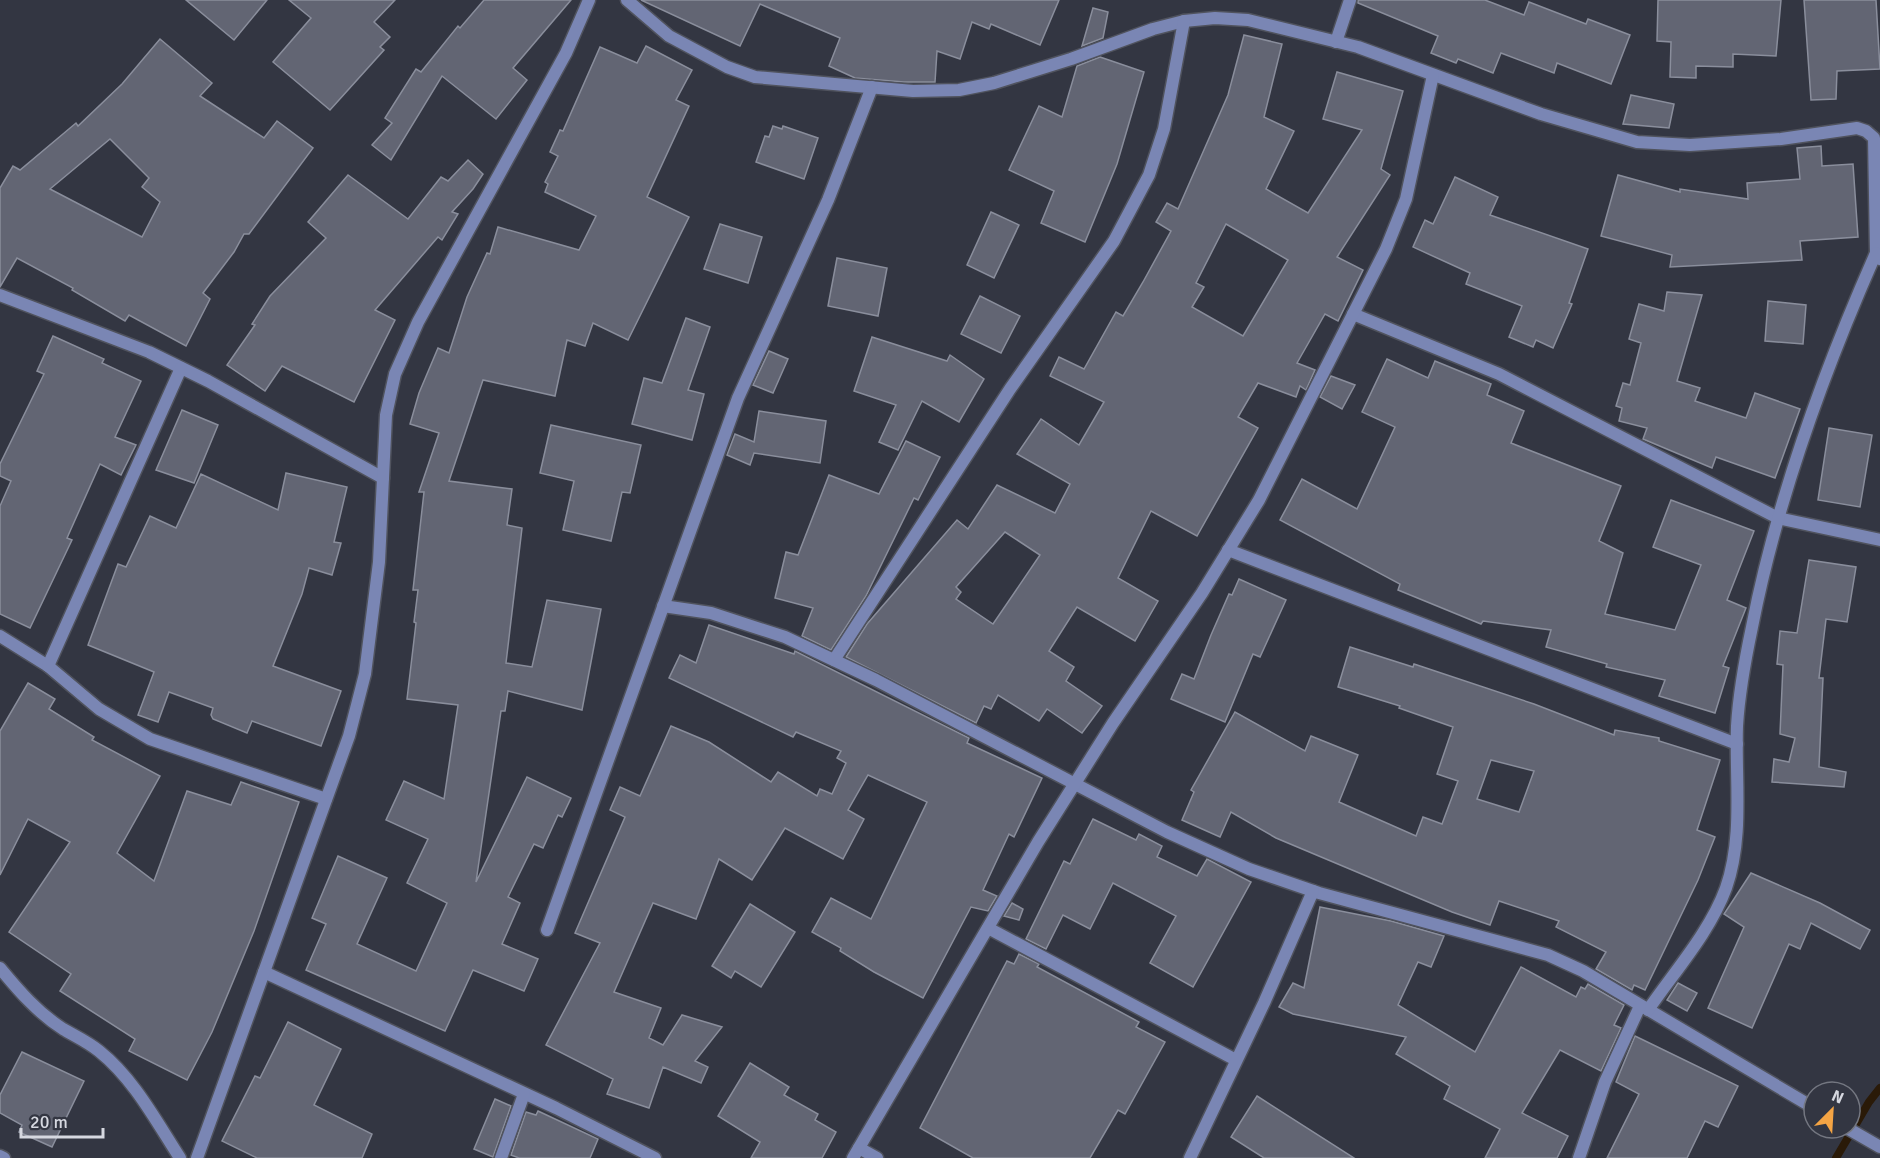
<svg xmlns="http://www.w3.org/2000/svg" width="1880" height="1158" font-family="Signika,sans-serif">
  <style>
    .lines { fill: none; stroke-linecap: round; stroke-linejoin: round }
    .stream { stroke: #2a1a08; stroke-width: 8 }
    .building { fill: #626573; stroke: #8a8e9c; stroke-width: 1.5; fill-rule: evenodd }
    .minor-casing { stroke: #50535e; stroke-width: 15 }
    .minor { stroke: #7a86b4; stroke-width: 12 }
  </style>
  <rect width="100%" height="100%" fill="#333642"/>
  <g class="lines">
    <path class="stream" d="M1836,1158L1869,1102L1880,1088"/>
  </g>
  <g class="building">
    <path d="M186,0H267L234,40Z"/>
    <path d="M289,0H395L374,22L390,37L380,47L384,50L330,110L273,62L311,18Z"/>
    <path d="M484,0H571L513,68L527,80L496,119L442,76L391,160L372,145L392,123L385,118L416,69L421,72L458,26L460,28Z"/>
    <path d="M641,0H1059L1040,45L991,24L989,29L972,22L960,59L937,51L935,82H904L855,78L829,66L840,38L760,4L740,46Z"/>
    <path d="M1358,0H1485L1524,15L1529,2L1586,24L1588,19L1630,35L1611,84L1557,63L1554,73L1501,53L1493,73L1458,59L1456,63L1431,53L1438,36L1358,3Z"/>
    <path d="M1658,0H1781L1776,56L1733,54V67L1696,66V78L1670,77L1671,42L1657,41Z"/>
    <path d="M1804,0H1876L1880,69L1837,71L1836,99L1811,100Z"/>
    <path d="M1093,8L1108,12L1103,38L1082,46Z"/>
    <path d="M1244,35L1282,44L1264,117L1294,131L1266,189L1308,213L1362,130L1323,119L1337,72L1403,91L1381,169L1390,175L1337,257L1363,270L1338,321L1325,314L1297,363L1315,370L1306,390L1300,386L1296,397L1258,383L1238,417L1258,428L1197,536L1151,511L1118,578L1158,601L1135,641L1077,607L1049,651L1074,667L1066,681L1102,706L1082,733L1047,709L1039,721L998,695L991,709L984,706L976,723L846,657L867,624L957,520L968,529L997,485L1055,513L1070,484L1017,454L1041,419L1079,445L1104,402L1050,376L1059,357L1084,369L1116,312L1123,316L1143,282L1171,231L1156,222L1167,203L1178,209L1228,95ZM1226,224L1288,260L1243,336L1192,307L1204,287L1196,283ZM1005,532L1040,555L993,624L956,599L961,592L956,587Z"/>
    <path d="M160,39L212,83L200,96L264,138L277,121L313,148L249,234H244L234,252L203,293L210,299L186,346L129,315L125,321L72,290L73,288L17,258L0,287V188L13,166L20,170L76,123L78,126L122,84ZM110,139L149,178L142,187L160,202L142,237L50,189Z"/>
    <path d="M646,46L692,70L676,100L689,106L647,197L689,217L628,340L593,323L585,346L567,340L555,396L483,380L449,481L512,489L507,525L522,528L506,663L532,667L547,600L601,609L582,710L508,691L505,711H501L476,882L527,777L571,798L562,817L558,815L543,848L534,844L508,897L520,903L502,944L538,959L524,991L473,970L445,1031L306,970L326,924L312,918L338,856L387,878L357,944L416,971L447,903L407,883L428,839L386,820L404,781L444,799L458,705L407,699L416,623L414,622L418,590H413L424,492H419L439,433L410,424L419,393L438,348L449,353L467,297L487,253L490,254L498,227L579,250L596,216L545,192L548,184L545,182L558,156L550,152L560,130L563,131L600,47L637,63Z"/>
    <path d="M1100,57L1144,72L1117,164L1085,242L1041,223L1054,191L1009,170L1039,106L1062,117L1077,66Z"/>
    <path d="M1631,95L1674,104L1669,128L1623,124Z"/>
    <path d="M773,126L782,129L783,126L818,138L804,179L756,162L765,136L769,137Z"/>
    <path d="M1821,146L1822,166L1853,164L1858,237L1800,241L1802,260L1670,267L1672,255L1601,236L1618,175L1680,192V189L1748,199L1747,183L1800,179L1797,148Z"/>
    <path d="M468,160L483,174L473,189L452,212L458,214L442,240L438,237L375,310L395,320L354,402L282,366L265,391L227,365L255,325L252,324L270,296L326,238L308,222L348,175L408,219L441,177L448,181Z"/>
    <path d="M1455,177L1498,197L1490,215L1588,249L1569,303L1572,304L1553,348L1536,340L1533,347L1509,337L1522,306L1466,284L1470,273L1413,247L1425,220L1433,224Z"/>
    <path d="M991,212L1019,225L994,278L967,265Z"/>
    <path d="M720,224L762,237L748,283L704,269Z"/>
    <path d="M837,258L887,268L878,316L828,306Z"/>
    <path d="M1667,292L1702,295L1677,381L1700,388L1695,401L1746,418L1755,393L1800,409L1775,478L1716,457L1712,468L1643,439L1647,428L1619,421L1622,408L1616,406L1623,383L1630,385L1641,343L1629,339L1639,304L1664,311Z"/>
    <path d="M980,296L1020,316L1001,353L961,334Z"/>
    <path d="M1768,301L1806,305L1803,344L1765,341Z"/>
    <path d="M686,318L710,327L688,390L704,394L692,440L632,424L644,378L662,383Z"/>
    <path d="M53,336L104,359L102,363L141,381L115,437L136,445L121,475L100,464L67,538L72,540L30,628L0,614V506L11,481L0,476V464L44,374L37,371Z"/>
    <path d="M872,337L947,361L950,355L984,379L959,422L922,401L898,450L879,442L896,405L854,391Z"/>
    <path d="M769,351L788,359L773,393L753,385Z"/>
    <path d="M1387,359L1428,378L1435,361L1491,384L1487,395L1524,411L1511,443L1621,486L1599,541L1623,553L1605,614L1675,630L1701,565L1653,547L1671,500L1754,531L1727,600L1746,608L1723,666L1729,668L1715,713L1659,696L1665,680L1606,667L1607,664L1546,647L1551,630L1483,621L1481,624L1398,590L1400,584L1280,520L1302,479L1357,509L1395,427L1362,412Z"/>
    <path d="M1331,376L1355,385L1342,409L1320,397Z"/>
    <path d="M182,410L218,425L194,483L156,470Z"/>
    <path d="M759,411L826,421L820,463L754,453L750,465L727,455L735,434L754,442Z"/>
    <path d="M551,425L641,445L630,493L622,492L611,541L563,530L574,481L540,473Z"/>
    <path d="M1829,428L1872,435L1860,507L1818,500Z"/>
    <path d="M906,441L940,457L918,500L914,498L866,596L831,650L802,636L813,608L775,598L786,552L798,555L829,475L879,494Z"/>
    <path d="M286,473L347,487L334,542L341,543L332,575L309,568L302,594L273,666L341,691L321,746L252,721L247,733L213,719L211,715L213,708L169,692L158,722L138,715L154,672L88,645L118,564L126,567L150,516L176,528L201,474L278,510Z"/>
    <path d="M1809,560L1856,567L1847,622L1826,619L1819,678H1823L1819,767L1846,772L1844,787L1772,782L1774,759L1789,762L1795,738L1780,734L1783,665L1777,664L1780,631L1797,633Z"/>
    <path d="M1239,579L1286,600L1260,657L1253,654L1225,722L1171,699L1182,674L1194,679L1211,635L1229,594L1232,595Z"/>
    <path d="M709,625L794,654L795,651L969,738L967,743L1042,778L1014,837L1009,834L983,890L997,896L988,911L971,907L923,998L874,972L840,951L841,948L812,932L831,898L871,919L927,802L868,775L848,810L864,819L843,859L785,828L752,880L719,859L696,919L653,903L614,992L661,1008L649,1038L663,1045L682,1015L722,1027L695,1061L708,1067L701,1083L663,1067L649,1108L607,1094L613,1079L546,1045L600,943L575,933L625,817L610,810L620,787L640,796L671,726L709,742L771,782L778,772L817,796L820,789L832,794L846,763L837,758L841,751L796,732L793,737L669,678L680,655L696,663Z"/>
    <path d="M1350,647L1413,667L1414,664L1534,704L1614,735L1615,730L1659,738V741L1720,760L1697,830L1715,837L1698,880L1645,990L1634,985L1632,990L1596,969L1606,952L1556,927L1559,921L1499,901L1490,925L1452,912L1276,838L1231,812L1220,837L1182,820L1194,792L1191,790L1235,712L1305,751L1311,736L1358,755L1339,802L1416,836L1423,817L1442,824L1458,781L1437,774L1453,727L1399,708L1400,706L1338,687ZM1491,760L1534,771L1519,812L1477,799Z"/>
    <path d="M28,683L55,699L49,709L94,737L92,740L160,776L117,853L154,881L187,791L231,805L241,782L299,802L254,931L212,1032L187,1080L129,1051L135,1039L60,991L71,974L9,932L70,842L28,819L0,875V731Z"/>
    <path d="M1093,819L1136,840L1139,834L1162,846L1157,857L1197,876L1207,859L1251,882L1193,987L1150,963L1176,916L1113,883L1090,929L1063,915L1046,949L1026,939L1064,861L1070,864Z"/>
    <path d="M1751,873L1820,903L1870,930L1860,949L1811,923L1800,949L1789,944L1752,1028L1708,1008L1744,927L1724,914Z"/>
    <path d="M1012,903L1023,909L1019,920L1004,916Z"/>
    <path d="M750,904L795,932L761,987L735,971L731,978L712,966Z"/>
    <path d="M1320,907L1391,921L1444,936L1431,967L1418,962L1398,1005L1475,1052L1521,967L1576,997L1581,987L1585,989L1588,984L1624,1005L1614,1025L1621,1028L1601,1071L1560,1050L1522,1113L1568,1136L1557,1158H1485L1500,1129L1444,1099L1450,1086L1396,1054L1406,1037L1293,1014L1279,1007L1293,983L1304,988Z"/>
    <path d="M1019,954L1039,964L1037,967L1139,1022L1136,1027L1165,1042L1125,1114L1118,1110L1090,1158H973L920,1128L1007,961L1014,964Z"/>
    <path d="M1678,983L1697,993L1687,1011L1667,1000Z"/>
    <path d="M288,1022L341,1049L314,1105L372,1134L362,1158H257L222,1141L255,1076L260,1078Z"/>
    <path d="M1635,1036L1738,1086L1718,1127L1705,1121L1687,1158H1607L1639,1094L1616,1082Z"/>
    <path d="M22,1052L84,1081L52,1147L19,1132L22,1125L0,1113V1095Z"/>
    <path d="M750,1063L789,1087L784,1095L818,1114L815,1120L836,1132L822,1158H751L760,1142L718,1116Z"/>
    <path d="M1257,1096L1354,1158H1264L1231,1137Z"/>
    <path d="M495,1099L511,1106L493,1157L474,1149Z"/>
    <path d="M538,1111L598,1139L590,1158H519L511,1155L526,1112L536,1115Z"/>
  </g>
  <g class="lines">
    <g class="minor-casing">
      <g id="minor">
        <path d="M627,0L669,36L727,67L755,77L913,91L959,90L994,83L1071,59L1153,29L1184,21L1215,18L1248,20L1358,47L1541,114L1637,142L1690,145L1781,139L1857,128L1866,131L1874,138L1876,253L1880,259"/>
        <path d="M1336,42L1350,0"/>
        <path d="M0,295L149,352L208,381L383,478"/>
        <path d="M1353,314L1499,374L1778,518L1880,540"/>
        <path d="M1228,550L1737,744"/>
        <path d="M663,606L711,613L785,637L876,680L1167,832L1249,869L1319,893L1548,955L1583,971L1814,1108"/>
        <path d="M0,636L48,666L99,709L150,739L326,799"/>
        <path d="M834,660L1010,389L1114,241L1149,175L1164,129L1184,21"/>
        <path d="M48,666L181,368"/>
        <path d="M988,928L1236,1060"/>
        <path d="M547,930L738,398L828,200L872,87"/>
        <path d="M0,968C19,991 38,1013 63,1029C75,1036 88,1042 99,1051C134,1079 156,1121 180,1158"/>
        <path d="M264,972L556,1108L655,1158"/>
        <path d="M1648,1010C1674,972 1710,932 1726,888C1744,837 1735,779 1737,726C1739,693 1745,660 1752,627C1777,499 1823,373 1876,253"/>
        <path d="M1847,1128L1880,1147"/>
        <path d="M859,1148L877,1158"/>
        <path d="M0,1156L4,1158"/>
        <path d="M197,1158L349,736L365,674L379,562L386,415L395,374L418,322L566,53L589,0"/>
        <path d="M501,1158L524,1094"/>
        <path d="M853,1158L1038,842L1113,723L1202,593L1259,500L1386,249L1406,199L1433,75"/>
        <path d="M1190,1158L1264,1003L1313,891"/>
        <path d="M1579,1158L1605,1082L1640,1006"/>
      </g>
    </g>
    <use href="#minor" class="minor"/>
  </g>
  <g transform="translate(1832 1110) rotate(24)"><circle r="28" fill="#333642" stroke="#747781" stroke-width="1.5"/>
  <path d="M0-4.5L10 22L0 15L-10 22Z" fill="#f4a444"/>
  <text y="-9" font-size="16" font-weight="bold" text-anchor="middle" fill="#d6d8e0">N</text>
  </g>
  <path d="M21 1128v9h82v-9" fill="none" stroke="#d6d8e0" stroke-width="3"/>
  <text x="30" y="1128" font-size="18" fill="#d6d8e0" stroke="#333642" stroke-width="4.5" paint-order="stroke">20 m</text>
</svg>
